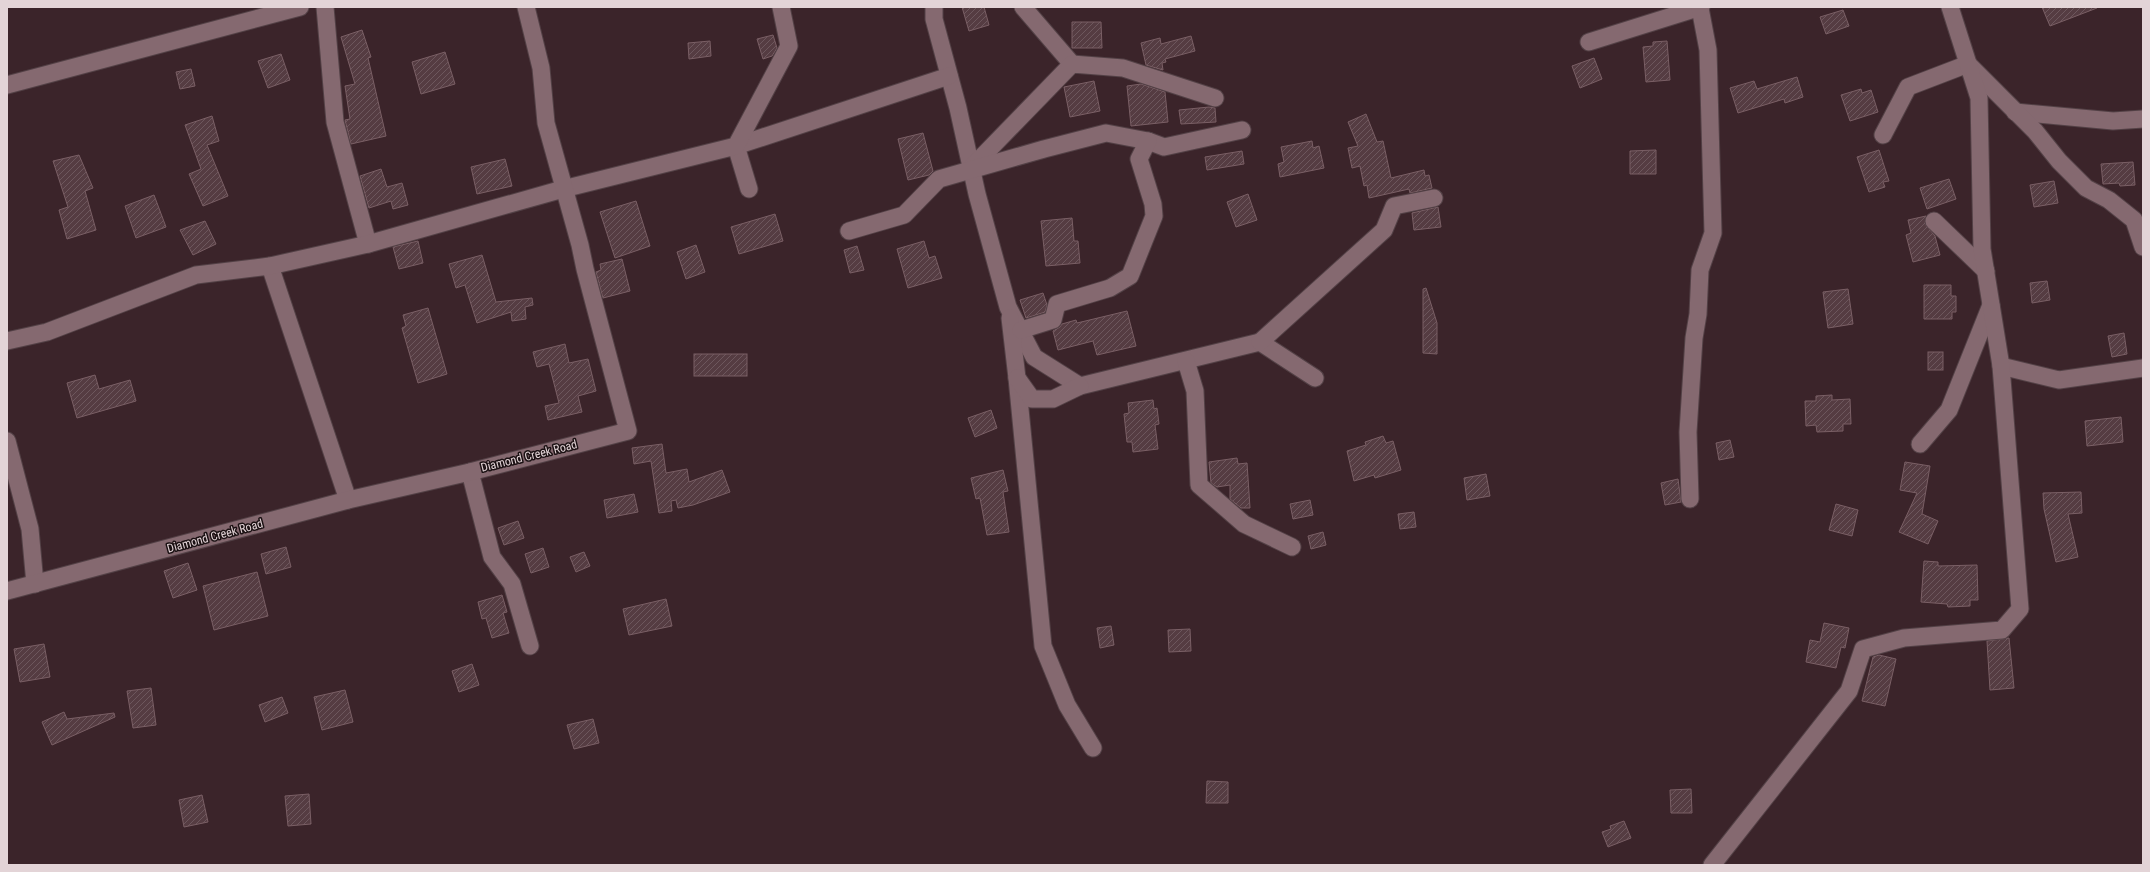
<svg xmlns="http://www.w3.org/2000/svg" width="2150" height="872" font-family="'Roboto Condensed',sans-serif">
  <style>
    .building { fill: url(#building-hatch); stroke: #7a5f65 }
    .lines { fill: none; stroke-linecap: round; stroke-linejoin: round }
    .street-casing { stroke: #534146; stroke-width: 19 }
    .street { stroke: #856970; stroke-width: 17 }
    .labels { text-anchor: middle; stroke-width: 3; stroke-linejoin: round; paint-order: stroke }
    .street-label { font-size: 12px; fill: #e3d4d7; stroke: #1b1113 }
  </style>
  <defs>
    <pattern id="building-hatch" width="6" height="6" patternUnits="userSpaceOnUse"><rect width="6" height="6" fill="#553c42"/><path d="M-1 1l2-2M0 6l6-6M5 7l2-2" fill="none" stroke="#6d575d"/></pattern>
  </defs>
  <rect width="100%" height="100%" fill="#3b242a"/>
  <g class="building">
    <path d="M962,7H984L989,25L969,31Z"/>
    <path d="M2042,7H2097V8L2050,26Z"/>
    <path d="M1843,10L1849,26L1826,34L1820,17Z"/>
    <path d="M1072,22H1101L1102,48H1072Z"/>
    <path d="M362,30L371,57L368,58L386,136L351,144L345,120L350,119L345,86L355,84L341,37Z"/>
    <path d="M773,35L777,48L772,56L763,59L757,39Z"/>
    <path d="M1191,36L1195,51L1165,59L1166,62L1162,63L1163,70L1146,65L1141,43L1160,38L1161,44Z"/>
    <path d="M710,41L711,56L689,59L688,43Z"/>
    <path d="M1667,41L1670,80L1646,82L1643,47L1653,46V42Z"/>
    <path d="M445,52L455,84L421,94L412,62Z"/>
    <path d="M281,54L290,80L268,88L258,61Z"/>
    <path d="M1594,58L1602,79L1580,88L1572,66Z"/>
    <path d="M191,69L195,86L180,89L176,72Z"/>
    <path d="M1797,77L1803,97L1785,103L1784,99L1738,113L1730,88L1754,81L1757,89Z"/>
    <path d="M1094,81L1100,111L1070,117L1064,87Z"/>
    <path d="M1141,84L1165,92L1168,122L1131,126L1127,86Z"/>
    <path d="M1861,89L1862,93L1871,90L1878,112L1850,121L1841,95Z"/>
    <path d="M1209,107L1215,108L1216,122L1181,124L1179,110Z"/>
    <path d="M1366,114L1377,142L1383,141L1391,178L1424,170L1425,176L1429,175L1432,188L1410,193L1409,189L1369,198L1367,185L1364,186L1360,166L1352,168L1348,148L1358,146L1348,122Z"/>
    <path d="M212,116L219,141L207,145L228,196L203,206L189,174L201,169L185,125Z"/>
    <path d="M923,133L933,171L929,175L908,180L898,139Z"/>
    <path d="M1312,141L1313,148L1319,146L1324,168L1280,177L1278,164L1284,162L1281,147Z"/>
    <path d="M1656,150V174H1630V151Z"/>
    <path d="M1879,150L1889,181L1883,182L1885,187L1869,192L1857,157Z"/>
    <path d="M1242,151L1244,164L1207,170L1205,157Z"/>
    <path d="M79,155L93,188L85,191L96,230L67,239L59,210L68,207L53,161Z"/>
    <path d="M505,159L512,186L477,194L471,167Z"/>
    <path d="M2133,162L2135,185L2120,186L2119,183L2103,184L2101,164Z"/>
    <path d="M381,169L387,187L402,183L408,205L393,209L391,201L369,208L360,176Z"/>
    <path d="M1949,179L1956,199L1927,209L1920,188Z"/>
    <path d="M2054,181L2058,203L2034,207L2030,185Z"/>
    <path d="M1248,194L1257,220L1236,227L1227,202Z"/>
    <path d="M154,195L166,227L136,238L125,206Z"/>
    <path d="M636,201L650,246L615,258L600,212Z"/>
    <path d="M1438,207L1441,227L1414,230L1412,213Z"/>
    <path d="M775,214L783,241L739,254L731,227Z"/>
    <path d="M1926,216L1925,224L1935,236L1940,255L1913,262L1906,235L1911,233L1908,220Z"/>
    <path d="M1072,218L1074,241H1078L1080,263L1046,266L1041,221Z"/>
    <path d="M205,221L216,244L193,255L180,230Z"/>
    <path d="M418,241L423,263L399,269L393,247Z"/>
    <path d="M924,241L929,258L935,256L942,278L908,288L897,249Z"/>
    <path d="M696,245L705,272L686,279L677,252Z"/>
    <path d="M857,246L864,270L850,273L844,250Z"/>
    <path d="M482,255L496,302L532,298L533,305L525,307L526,319L512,321L511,312L477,323L465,285L456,288L449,264Z"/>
    <path d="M622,259L630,291L603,298L596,272L601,270L600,264Z"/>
    <path d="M2047,281L2050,300L2032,303L2030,283Z"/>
    <path d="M1924,285H1951V296H1956V312H1952V319H1924Z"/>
    <path d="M1426,288L1437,323V354L1423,353V289Z"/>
    <path d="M1848,289L1853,324L1828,328L1823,292Z"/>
    <path d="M1043,293L1047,305L1045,312L1026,318L1020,300Z"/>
    <path d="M428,308L447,374L418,383L402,328L406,326L403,315Z"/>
    <path d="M1127,311L1136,346L1097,355L1093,341L1058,350L1053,331L1060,327L1062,324L1076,320L1077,323Z"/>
    <path d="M2124,333L2127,354L2112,357L2108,336Z"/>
    <path d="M565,344L569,363L588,359L596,391L578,396L582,412L548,420L545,406L559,403L549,364L537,367L533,352Z"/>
    <rect x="1928" y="352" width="15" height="18"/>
    <rect x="694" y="354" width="53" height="22"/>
    <path d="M95,375L99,389L130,380L136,401L77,418L67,383Z"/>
    <path d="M1832,395V400L1850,399L1851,424H1843V431L1817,432L1816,425L1806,426L1805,401H1816V396Z"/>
    <path d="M1153,400L1154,409L1157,408L1159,424L1155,425L1158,449L1133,452L1132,442H1127L1124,414L1129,413L1128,403Z"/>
    <path d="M991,410L997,428L975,437L968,418Z"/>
    <path d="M2121,417L2123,442L2087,446L2085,421Z"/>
    <path d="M1383,436L1386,443L1393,441L1401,470L1375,478L1374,475L1354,481L1347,451L1366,445L1365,442Z"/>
    <path d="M1730,440L1734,457L1719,460L1716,443Z"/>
    <path d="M662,444L666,473L687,469L689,482L722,470L730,492L693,505L678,508L676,500L671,501L672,511L659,513L651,461L634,464L632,448Z"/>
    <path d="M1237,458L1238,464L1247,463L1250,508H1241L1230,499V485L1217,487L1211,483L1209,462Z"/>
    <path d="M1905,462L1930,466L1922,514L1938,521L1928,544L1899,532L1917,493L1900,490Z"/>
    <path d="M1003,470L1008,491L1003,492L1009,532L987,535L980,498L976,499L971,478Z"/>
    <path d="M1486,474L1490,496L1467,500L1464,478Z"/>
    <path d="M1678,479L1681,502L1665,505L1661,483Z"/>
    <path d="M2081,492L2082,513L2068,514L2078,557L2056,562L2044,509L2043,493Z"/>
    <path d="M634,494L638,512L607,518L604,500Z"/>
    <path d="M1310,500L1313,515L1293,519L1290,504Z"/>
    <path d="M1836,504L1858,510L1852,536L1829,530Z"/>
    <path d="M1414,512L1416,527L1400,529L1398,514Z"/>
    <path d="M518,521L524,538L504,545L498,528Z"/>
    <path d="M1323,532L1326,545L1311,549L1308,536Z"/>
    <path d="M286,547L291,567L266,574L261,554Z"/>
    <path d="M543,548L549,567L531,573L525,554Z"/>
    <path d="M584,552L590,566L576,572L570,557Z"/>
    <path d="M1924,561L1938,562V566L1977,565L1978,600H1970V606L1948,607L1947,604L1921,602Z"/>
    <path d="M188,563L197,590L173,598L164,571Z"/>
    <path d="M257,572L268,616L214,630L203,586Z"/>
    <path d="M502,595L507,612L503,613L509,633L492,638L486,618L482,619L478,602Z"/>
    <path d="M666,599L672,626L629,635L623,609Z"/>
    <path d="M1824,623L1849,628L1845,648L1841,647L1836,668L1806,662L1810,640L1820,642Z"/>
    <path d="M1111,626L1114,645L1100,648L1097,628Z"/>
    <path d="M1190,629L1191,651L1169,652L1168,630Z"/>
    <path d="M2009,638L2014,688L1990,690L1987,641Z"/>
    <path d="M44,644L50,677L20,682L14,649Z"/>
    <path d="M1879,655L1896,659L1885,706L1862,701L1873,657Z"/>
    <path d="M472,664L479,685L459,692L452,671Z"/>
    <path d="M151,688L156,725L133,728L127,691Z"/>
    <path d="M345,690L353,722L322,730L314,697Z"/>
    <path d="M282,697L288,713L265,722L259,705Z"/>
    <path d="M64,712L67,719L114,713L115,717L52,745L42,722Z"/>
    <path d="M593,719L599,743L574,749L567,725Z"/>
    <path d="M1207,781L1228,782V803H1206Z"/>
    <path d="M1691,789L1692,813H1671L1670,790Z"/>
    <path d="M309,794L311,824L288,826L285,796Z"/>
    <path d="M202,795L208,822L184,827L179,800Z"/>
    <path d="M1624,821L1631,838L1608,847L1602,832L1611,829L1610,826Z"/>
  </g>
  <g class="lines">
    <g class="street-casing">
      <g id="street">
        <path d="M325,7L335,122L368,244"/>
        <path d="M934,7V19L958,108L977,194L1008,307L1034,357L1080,386L1260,342L1315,378"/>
        <path d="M1023,7L1072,64"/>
        <path d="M1589,42L1701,7"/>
        <path d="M7,85L300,7"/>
        <path d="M2015,112L2113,121L2143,119"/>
        <path d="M1883,135L1908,87L1968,64L2035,131L2059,161L2086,188L2109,200L2134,220L2143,247"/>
        <path d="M972,167L1072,64L1123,68L1215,98"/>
        <path d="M749,189L736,146L949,76"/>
        <path d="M1934,221L1986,271"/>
        <path d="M849,231L904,215L939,179L1044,149L1106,133L1148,141L1164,147L1242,130"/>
        <path d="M270,266L348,500"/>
        <path d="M1010,318L1017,378L1043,646L1067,705L1093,748"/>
        <path d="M1021,330L1053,320L1057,304L1110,288L1130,276L1154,216L1153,204L1139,159L1148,141"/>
        <path d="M7,341L47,332L196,275L270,266L368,244L563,189L736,146L789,46L781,7"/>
        <path d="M1260,342L1384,230L1394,206L1434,198"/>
        <path d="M1186,361L1195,391L1199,485L1244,524L1292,547"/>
        <path d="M2001,366L2059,380L2143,368"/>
        <path d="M1017,378L1032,399H1053L1080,386"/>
        <path d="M7,441L30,529L35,584"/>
        <path d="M1920,444L1949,410L1991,305"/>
        <path d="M470,472L492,557L512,584L530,646"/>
        <path d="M1690,499L1688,432L1694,338L1698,314L1700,270L1713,233L1708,50L1700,8"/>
        <path d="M7,591L348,500L470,472L628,431L585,269L580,245L546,123L541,68L526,7"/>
        <path d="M1712,865L1849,691L1863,649L1904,638L2002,630L2020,609L2001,366L1982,249L1979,98L1950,7"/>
      </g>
    </g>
    <use href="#street" class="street"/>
  </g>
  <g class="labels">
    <g class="street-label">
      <text transform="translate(529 456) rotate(-14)" y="4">Diamond Creek Road</text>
      <text transform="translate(215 536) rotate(-15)" y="4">Diamond Creek Road</text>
    </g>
  </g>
  <rect width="2150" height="872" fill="none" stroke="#e3d4d7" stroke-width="16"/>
</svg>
